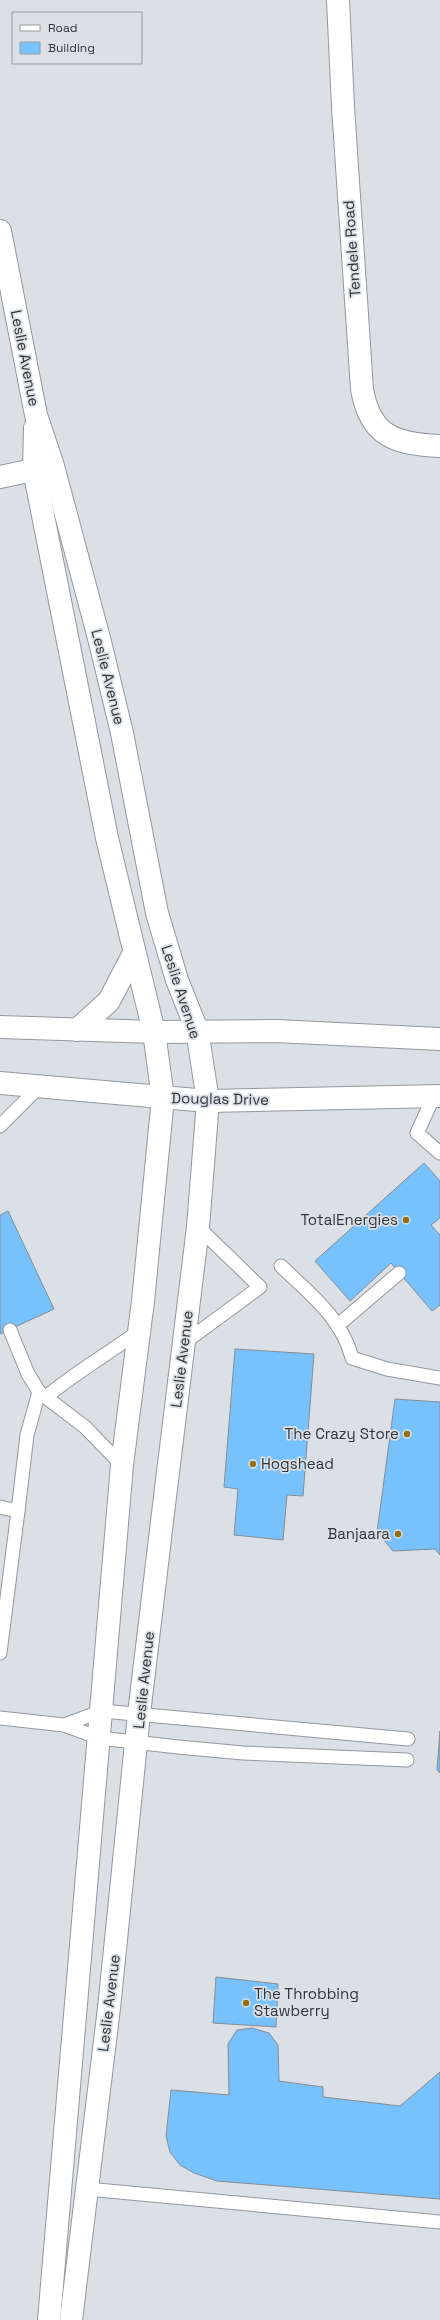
<svg xmlns="http://www.w3.org/2000/svg" width="440" height="2320" font-family="'Space Grotesk',sans-serif">
  <style>
    .building { fill: #77c2fd; stroke: #868c91 }
    .lines { fill: none; stroke-linecap: round; stroke-linejoin: round }
    .lane-casing { stroke: #92989d; stroke-width: 15 }
    .street-casing { stroke: #92989d; stroke-width: 24 }
    .secondary-casing { stroke: #92989d; stroke-width: 24 }
    .lane { stroke: #fff; stroke-width: 13 }
    .street { stroke: #fff; stroke-width: 22 }
    .secondary { stroke: #fff; stroke-width: 22 }
    .poi-dot { fill: #936e16; stroke: #dae0e6; stroke-width: 1.5 }
    .labels { text-anchor: middle; stroke-width: 3.5; stroke-linejoin: round; paint-order: stroke }
    .street-label { font-size: 15px; fill: #323436; stroke: #dae0e6 }
    .poi-label { font-size: 15px; fill: #323436; stroke: #dae0e6; text-anchor: end }
  </style>
  <rect width="100%" height="100%" fill="#dae0e6"/>
  <g class="building">
    <path d="M424,1163L440,1181V1218L431,1225L440,1235V1305L432,1311L391,1263L350,1301L315,1261Z"/>
    <path d="M8,1211L54,1309L0,1334V1215Z"/>
    <path d="M235,1349L314,1354L303,1496L287,1495L283,1540L234,1535L238,1489L224,1487Z"/>
    <path d="M395,1399L440,1402V1555L435,1549L393,1551L377,1532Z"/>
    <path d="M440,1731V1773L437,1770Z"/>
    <path d="M216,1977L278,1984L276,2027L213,2023Z"/>
    <path d="M252,2028L269,2033L278,2045L279,2081L323,2087V2097L400,2106L440,2072V2199L217,2181L194,2173L180,2165L170,2152L166,2136L171,2090L229,2095L228,2044L237,2030Z"/>
  </g>
  <g class="lines">
    <g class="lane-casing">
      <g id="lane">
        <path d="M434,1096L417,1133L440,1153"/>
        <path d="M0,1126L41,1085"/>
        <path d="M281,1266C309,1293 342,1318 352,1358L387,1369L440,1378"/>
        <path d="M338,1325L399,1273"/>
        <path d="M10,1330L28,1374L39,1392L85,1427L122,1465"/>
        <path d="M184,1343L260,1287L198,1227"/>
        <path d="M46,1397C76,1372 108,1354 139,1331"/>
        <path d="M0,1507L18,1511L0,1653"/>
        <path d="M18,1511L27,1435L39,1392"/>
        <path d="M0,1718L64,1725L99,1738L178,1747L243,1753L407,1760"/>
        <path d="M64,1725L102,1711L408,1739"/>
        <path d="M87,2189L440,2222"/>
      </g>
    </g>
    <g class="street-casing">
      <g id="street">
        <path d="M338,0L343,107L362,389C370,437 396,444 440,446"/>
        <path d="M0,477L52,466"/>
        <path d="M49,2320L122,1465L143,1301L163,1098"/>
        <path d="M71,2320L109,2008L139,1714L164,1505L198,1227L208,1101"/>
      </g>
    </g>
    <g class="secondary-casing">
      <g id="secondary">
        <path d="M0,231L36,415L53,466L100,642L122,733L157,913L177,980L197,1030L208,1101"/>
        <path d="M35,428L34,470L107,838L154,1032L163,1098"/>
        <path d="M0,1027L154,1032L276,1031L440,1039"/>
        <path d="M77,1030L109,1001L134,953"/>
        <path d="M0,1083L208,1101L440,1096"/>
      </g>
    </g>
    <use href="#lane" class="lane"/>
    <use href="#street" class="street"/>
    <use href="#secondary" class="secondary"/>
  </g>
  <g class="poi-dot">
    <circle cx="406" cy="1220" r="4"/>
    <circle cx="407" cy="1434" r="4"/>
    <circle cx="253" cy="1464" r="4"/>
    <circle cx="398" cy="1534" r="4"/>
    <circle cx="246" cy="2003" r="4"/>
  </g>
  <g class="labels">
    <g class="street-label">
      <text transform="translate(352 249) rotate(-94)" y="5">Tendele Road</text>
      <text transform="translate(25 358) rotate(79)" y="5">Leslie Avenue</text>
      <text transform="translate(108 677) rotate(76)" y="5">Leslie Avenue</text>
      <text transform="translate(181 992) rotate(72)" y="5">Leslie Avenue</text>
      <text transform="translate(220 1099) rotate(1)" y="5">Douglas Drive</text>
      <text transform="translate(182 1359) rotate(-83)" y="5">Leslie Avenue</text>
      <text transform="translate(144 1680) rotate(-84)" y="5">Leslie Avenue</text>
      <text transform="translate(109 2003) rotate(-83)" y="5">Leslie Avenue</text>
    </g>
    <g class="poi-label">
      <text x="398" y="1225">TotalEnergies</text>
      <text x="399" y="1439">The Crazy Store</text>
      <text x="261" y="1469" text-anchor="start">Hogshead</text>
      <text x="390" y="1539">Banjaara</text>
      <text x="254" y="1999" text-anchor="start">The Throbbing<tspan x="254" dy="17">Stawberry</tspan></text>
    </g>
  </g>
  <rect x="12" y="12" width="130" height="52" fill="#dae0e6" stroke="#979ba0"/>
  <rect x="20" y="25" width="20" height="6" fill="#ffffff" stroke="#979ba0"/>
  <text x="48" y="32" font-size="12" fill="#323436">Road</text>
  <rect x="20" y="42" width="20" height="12" fill="#77c2fd" stroke="#979ba0"/>
  <text x="48" y="52" font-size="12" fill="#323436">Building</text>
</svg>
